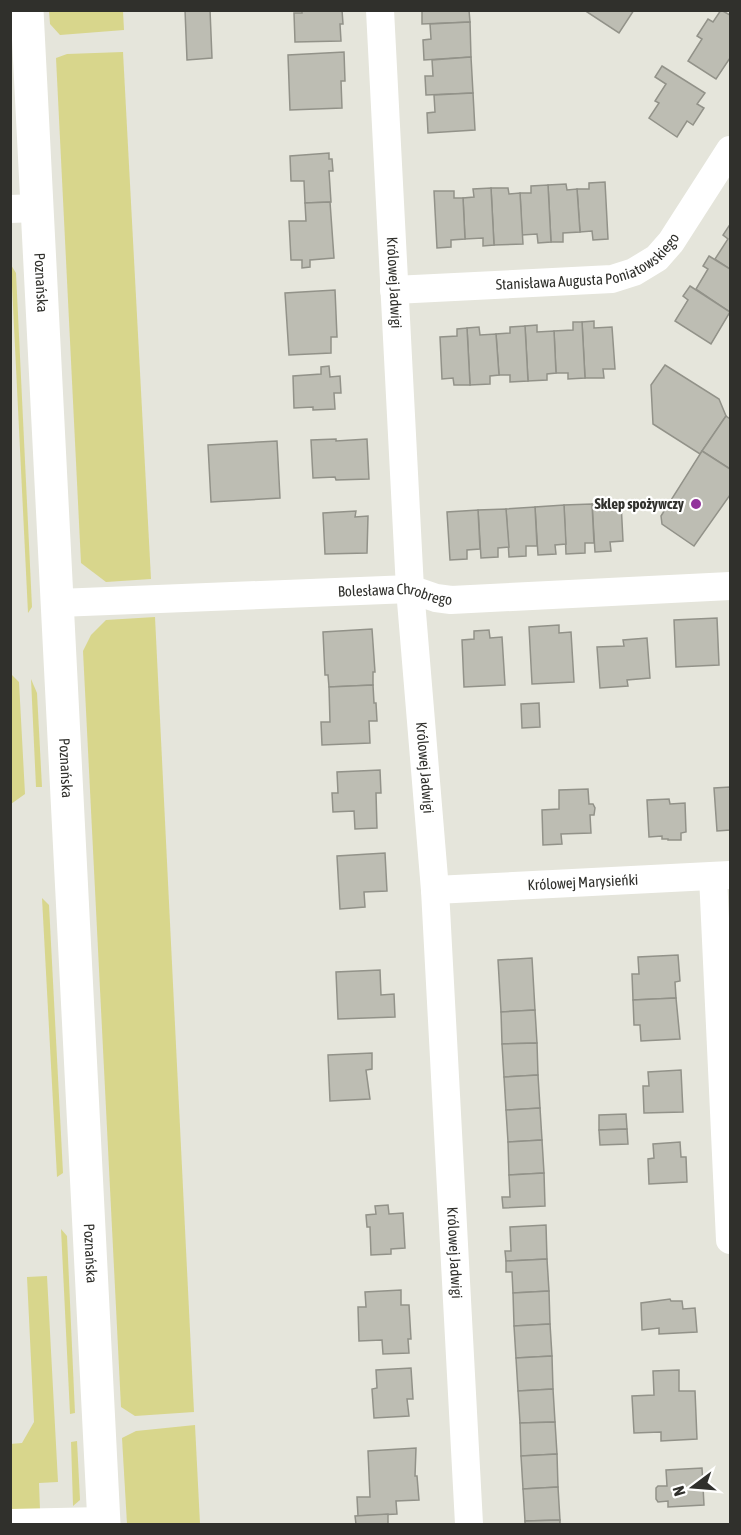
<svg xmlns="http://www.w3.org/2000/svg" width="741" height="1535" font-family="'Asap Condensed',sans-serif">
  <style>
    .green { fill: #d8d68c }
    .building { fill: #bdbdb3; stroke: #929289; stroke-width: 1.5 }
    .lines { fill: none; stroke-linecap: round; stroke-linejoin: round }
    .street { stroke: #fff; stroke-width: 28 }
    .primary { stroke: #fff; stroke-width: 33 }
    .poi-dot { fill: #92339b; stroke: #fffffe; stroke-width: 2 }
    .labels { text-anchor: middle; stroke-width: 4.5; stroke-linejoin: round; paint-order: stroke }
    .street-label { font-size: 15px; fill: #30302c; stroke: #fffffe }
    .poi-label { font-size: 15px; font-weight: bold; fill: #30302c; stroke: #fffffe; text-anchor: end }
  </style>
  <rect width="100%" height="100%" fill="#e5e5db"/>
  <g class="green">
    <path d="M49,11H123L124,30L60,35L50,24Z"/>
    <path d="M123,52L151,579L106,582L81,563L56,58L67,54Z"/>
    <path d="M11,265L16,273L32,607L28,613Z"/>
    <path d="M155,617L194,1412L135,1416L121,1407L83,651L91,635L106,620Z"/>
    <path d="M11,670L12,675L19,682L25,794L11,804Z"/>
    <path d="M31,679L37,693L42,787H36Z"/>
    <path d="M42,898L49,905L63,1173L57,1177Z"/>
    <path d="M61,1229L67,1236L75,1413L70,1414Z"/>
    <path d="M47,1276L58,1482L39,1483L40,1510L11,1511L10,1444L22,1443L34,1422L27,1277Z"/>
    <path d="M195,1425L200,1524H127L122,1438L136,1431Z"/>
    <path d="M77,1441L80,1500L73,1506L71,1442Z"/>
  </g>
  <g class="building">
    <path d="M185,10H210L212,58L187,60Z"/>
    <path d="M302,10H342L343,24H340L341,41L295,42L294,13H302Z"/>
    <path d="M422,10H469L470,22L422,24Z"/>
    <path d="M584,10H634L619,33Z"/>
    <path d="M721,10L730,15V58L716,79L688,61L702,39L697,36L708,19L713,22Z"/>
    <path d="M470,22L471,57L424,60L423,40L431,39L430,24Z"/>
    <path d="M344,52L345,81H341L342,108L290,110L288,55Z"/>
    <path d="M471,57L473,93L426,95L425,76H433L432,60Z"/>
    <path d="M662,66L705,93L697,104L704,108L693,125L687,121L677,137L649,118L659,103L655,101L666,84L655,77Z"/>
    <path d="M473,93L475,130L428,133L427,113L435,112L434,95Z"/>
    <path d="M329,153V159H332L333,171H329L331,202L305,203L304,181H291L290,156Z"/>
    <path d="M605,182L608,239L593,240L592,231L580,232L577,189H589V183Z"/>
    <path d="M566,184L567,190L577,189L580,232L563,233V242H551L548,185Z"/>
    <path d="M548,185L551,242L538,243L537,234L522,235L520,193H531V186Z"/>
    <path d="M491,188H508L509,194L520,193L523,244L494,245Z"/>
    <path d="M491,188L494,245L483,246V238L465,239L463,198L474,197L473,189Z"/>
    <path d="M434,191H454V198H463L465,239L451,240V247L437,248Z"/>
    <path d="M330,202L334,258L310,260V267L302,268V260H291L289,221H306L305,203Z"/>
    <path d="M729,226L730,227V269L715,259L728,239L723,235Z"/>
    <path d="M709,256L730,269V312L696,289L708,269L703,266Z"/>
    <path d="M690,286L730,312L711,344L675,321L688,300L683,296Z"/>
    <path d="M335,290L337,337H331V353L289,355L285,293Z"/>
    <path d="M594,321V328L612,327L615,369H603L604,378H585L582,322Z"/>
    <path d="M573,322H582L585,378L568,379V373H556L554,331L573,330Z"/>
    <path d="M537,325V332L554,331L556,373L547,374V380L528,381L525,326Z"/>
    <path d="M525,326L528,381L510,382V375H499L496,334L510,333V327Z"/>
    <path d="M479,327L480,335L496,334L499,375L490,376V384L470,385L467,328Z"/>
    <path d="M467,328L470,385H454L453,378L442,379L440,337L457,336V329Z"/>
    <path d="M665,365L719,399L726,416L700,454L653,424L651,385Z"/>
    <path d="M329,366L330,377L340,376L341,393H334L335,409L313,410V407L294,408L293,376L321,374V367Z"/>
    <path d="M726,416L730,419V469L702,451Z"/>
    <path d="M336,439V441L367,439L369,479L336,480L335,477L313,478L311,440Z"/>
    <path d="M277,441L280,498L211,502L208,445Z"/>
    <path d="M702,451L730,469V495L694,546L662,524L661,516Z"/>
    <path d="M621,502L623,541L610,542L611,551L595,552L592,504Z"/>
    <path d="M592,504L594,543H585V553L566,554L564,505Z"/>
    <path d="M564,505L566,544L555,545L556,554L538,555L535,507Z"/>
    <path d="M535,507L537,546H526V556L509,557L506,509Z"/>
    <path d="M506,509L509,547L498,548V557L481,558L478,510Z"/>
    <path d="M478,510L480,549L467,550V559L450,560L447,512Z"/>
    <path d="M356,511L355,517L368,516L367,553L325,554L323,513Z"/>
    <path d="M717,618L719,665L676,667L674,620Z"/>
    <path d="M559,625V633L571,632L574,682L532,684L529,627Z"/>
    <path d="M372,629L375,672H373V685L329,687L328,675H325L323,632Z"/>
    <path d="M489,630L490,638L502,637L505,685L464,687L462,640L474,639V631Z"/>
    <path d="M647,638L650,678L627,680L628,686L600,688L597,647L624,646L623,640Z"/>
    <path d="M373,685L374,703H376L377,721H369L370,743L322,745L321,722H330L329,687Z"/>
    <path d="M539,703L540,727L522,728L521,704Z"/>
    <path d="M380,770L381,793H376L377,828L355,829L354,811L333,812L332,793H338L337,772Z"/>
    <path d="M730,787V830L717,831L714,788Z"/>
    <path d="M588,789L589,804H593L595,808L594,815H590L591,833L561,834L562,844L543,845L542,810L559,809V790Z"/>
    <path d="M669,799L670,804L685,803L686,832L681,833V840H668V839H662V836L649,837L647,800Z"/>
    <path d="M385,853L387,891L364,892L365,907L340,909L337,856Z"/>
    <path d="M678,955L680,981L675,982L676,998L633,1000L632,974H639L638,957Z"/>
    <path d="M532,958L535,1010L501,1012L498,960Z"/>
    <path d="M380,970L381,995L394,994L395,1017L338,1019L336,972Z"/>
    <path d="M676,998L680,1039L641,1041L640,1025H634L633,1000Z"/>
    <path d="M535,1010L537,1043L502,1044L501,1012Z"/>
    <path d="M537,1043L538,1075L504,1077L502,1044Z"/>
    <path d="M372,1053V1069L366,1070L370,1099L330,1101L328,1055Z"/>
    <path d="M681,1070L683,1112L644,1113L643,1086H649L648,1072Z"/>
    <path d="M538,1075L540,1108L506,1110L504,1077Z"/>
    <path d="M540,1108L542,1140L508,1142L506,1110Z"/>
    <path d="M626,1114L627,1129L599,1130V1115Z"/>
    <path d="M627,1129L628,1144L600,1145L599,1130Z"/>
    <path d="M542,1140L544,1173L509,1175L508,1142Z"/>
    <path d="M680,1142L681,1157H686L687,1182L649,1184L648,1159L654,1158L653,1144Z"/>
    <path d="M544,1173L545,1206L503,1208L502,1197H510L509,1175Z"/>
    <path d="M388,1205L389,1214L403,1213L405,1248L391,1249V1254L371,1255L370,1227H367L366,1215L376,1214L375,1206Z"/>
    <path d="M546,1225L547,1259L506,1261L505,1251H511L510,1227Z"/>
    <path d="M547,1259L549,1291L513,1293L512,1272H506V1261Z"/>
    <path d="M401,1290V1305H409L411,1339H408L409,1353L383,1354L382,1340L359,1341L358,1307H366L365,1292Z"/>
    <path d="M549,1291L550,1324L514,1326L513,1293Z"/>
    <path d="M670,1299L671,1301H682L683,1309L695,1308L697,1332L659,1334V1328L642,1330L641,1303Z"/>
    <path d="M550,1324L552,1356L516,1358L514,1326Z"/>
    <path d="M552,1356L553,1389L518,1391L516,1358Z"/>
    <path d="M411,1368L413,1399H407L409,1416L374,1418L372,1389L377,1388L376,1370Z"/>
    <path d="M679,1370V1391H695L697,1439L661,1441V1432L634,1433L632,1396L654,1395L653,1371Z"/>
    <path d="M553,1389L555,1422L520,1423L518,1391Z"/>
    <path d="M555,1422L557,1454L521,1456L520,1423Z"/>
    <path d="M416,1448L415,1476H417L419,1500L396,1501L397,1514L358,1516L357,1497H370L368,1451Z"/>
    <path d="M557,1454L558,1487L523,1489L521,1456Z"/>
    <path d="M702,1468L704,1505L668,1507V1501L658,1502L656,1499V1488L658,1486H667L666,1470Z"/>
    <path d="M558,1487L560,1520L525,1521L523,1489Z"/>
    <path d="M388,1514V1524H356L355,1516Z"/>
    <path d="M560,1520V1524H525V1521Z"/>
  </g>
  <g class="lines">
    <g class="street">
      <path id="s1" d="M380,10L410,589L435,890L469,1524"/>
      <path d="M10,209L36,208"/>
      <path id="s2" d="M394,290L612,279L634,272L657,258L671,242L730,150"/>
      <path id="s3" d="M58,603L410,589L436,598L451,600L730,586"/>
      <path d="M713,876L730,1240"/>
      <path id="s4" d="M435,890L730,875"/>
      <path d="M10,1523L104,1521"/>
    </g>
    <path class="primary" id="s5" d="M27,10L104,1524"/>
  </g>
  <circle class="poi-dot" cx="696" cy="504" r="6"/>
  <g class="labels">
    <g class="street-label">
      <text dy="5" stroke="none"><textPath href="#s2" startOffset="200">Stanisława Augusta Poniatowskiego</textPath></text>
      <text dy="5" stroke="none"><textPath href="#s5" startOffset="273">Poznańska</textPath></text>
      <text dy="5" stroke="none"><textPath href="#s1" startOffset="273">Królowej Jadwigi</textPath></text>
      <text dy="5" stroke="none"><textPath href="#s3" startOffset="338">Bolesława Chrobrego</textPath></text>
      <text dy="5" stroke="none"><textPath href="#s5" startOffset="759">Poznańska</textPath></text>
      <text dy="5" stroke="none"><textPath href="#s1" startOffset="759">Królowej Jadwigi</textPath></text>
      <text dy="5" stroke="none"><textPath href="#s4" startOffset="148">Królowej Marysieńki</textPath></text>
      <text dy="5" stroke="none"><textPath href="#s5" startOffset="1245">Poznańska</textPath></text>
      <text dy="5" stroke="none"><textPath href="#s1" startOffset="1245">Królowej Jadwigi</textPath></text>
    </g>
    <g class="poi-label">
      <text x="684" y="509">Sklep spożywczy</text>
    </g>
  </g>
  <rect width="741" height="1535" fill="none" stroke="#30302c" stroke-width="24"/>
  <g transform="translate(693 1487) rotate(254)" stroke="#fffffe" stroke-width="4.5" paint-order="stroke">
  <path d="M0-4.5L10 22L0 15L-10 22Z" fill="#30302c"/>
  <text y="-9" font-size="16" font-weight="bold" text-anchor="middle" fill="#30302c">N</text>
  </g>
</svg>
